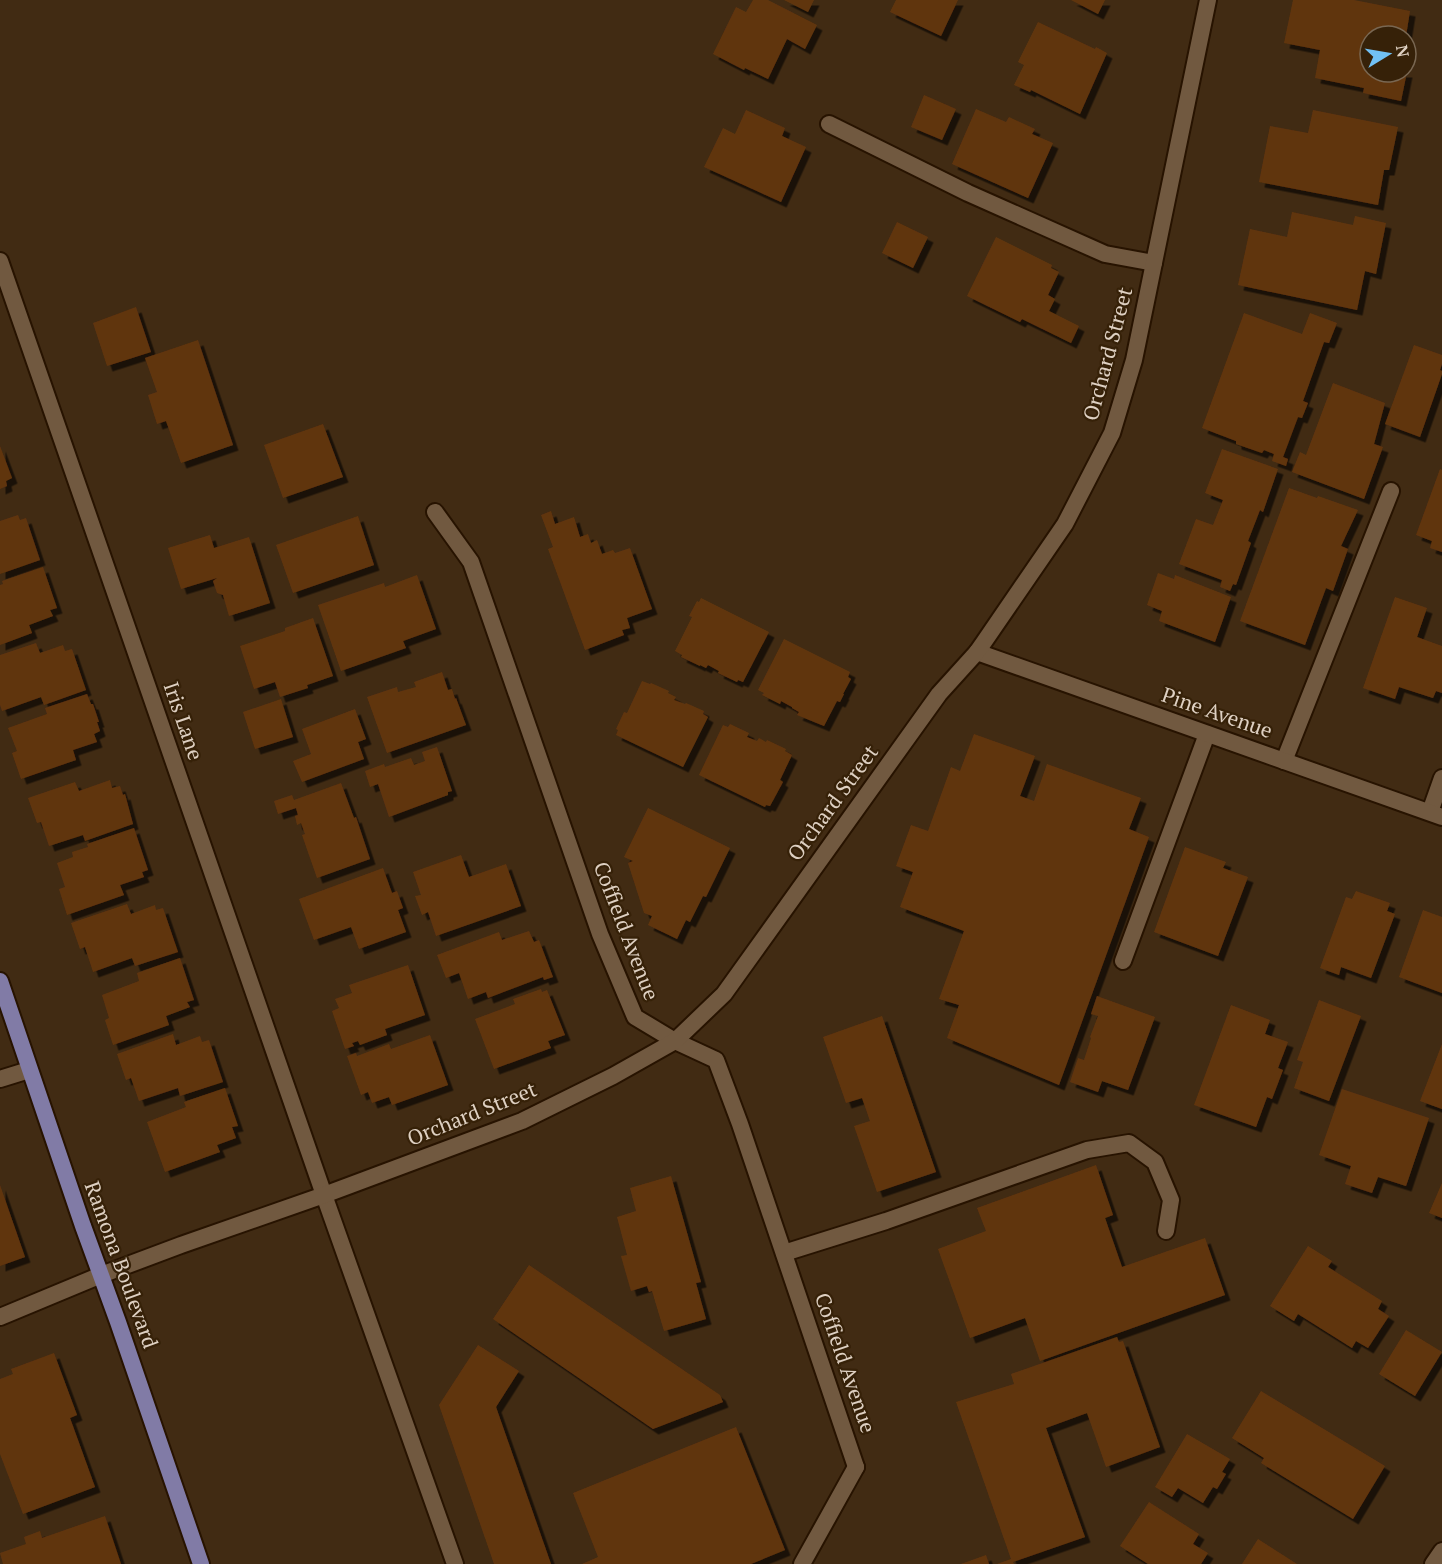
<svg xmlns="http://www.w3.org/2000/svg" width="1442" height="1564" font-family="'PT Serif',serif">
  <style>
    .building { fill: #61340e; filter: url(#shadow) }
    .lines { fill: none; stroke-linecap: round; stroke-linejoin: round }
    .service-casing { stroke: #271300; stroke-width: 20 }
    .minor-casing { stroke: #271300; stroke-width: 20 }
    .primary-casing { stroke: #271300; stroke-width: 20 }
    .service { stroke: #715940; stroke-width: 16 }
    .minor { stroke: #715940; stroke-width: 16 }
    .primary { stroke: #817ba6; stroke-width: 16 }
    .labels { text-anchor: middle; stroke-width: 4.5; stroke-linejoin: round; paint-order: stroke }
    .street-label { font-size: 21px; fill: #ded0c2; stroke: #362108 }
  </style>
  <defs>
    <filter id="shadow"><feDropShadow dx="5.5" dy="5.5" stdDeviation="0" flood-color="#0009"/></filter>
  </defs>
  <rect width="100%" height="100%" fill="#412b13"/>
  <g class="building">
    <path d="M753,0H768L817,25L805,49L787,39L768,79L745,68L744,70L713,54L736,7L746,12Z"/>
    <path d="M784,0H814L808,12Z"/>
    <path d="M896,0H958L941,36L890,12Z"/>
    <path d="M1071,0H1105L1098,14Z"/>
    <path d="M1293,0H1354L1410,11L1406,36H1370V72H1407L1401,101L1363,93L1364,88L1315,78L1320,50L1284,43Z"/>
    <path d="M1038,22L1095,49L1096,47L1107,53L1080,114L1031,90L1030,92L1014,85L1024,65L1018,62Z"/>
    <path d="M924,95L956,109L942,140L911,127Z"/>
    <path d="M976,109L1006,122L1009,117L1035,129L1032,134L1053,143L1028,198L952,164Z"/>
    <path d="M746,110L785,128L782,136L806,147L781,202L704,167L723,128L735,134Z"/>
    <path d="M1313,110L1398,127L1389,170H1384L1378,205L1259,182L1270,126L1308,133Z"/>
    <path d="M1292,212L1353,225L1355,216L1386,223L1376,274L1365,271L1357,310L1238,285L1250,229L1287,237Z"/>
    <path d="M897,222L928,237L913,268L882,253Z"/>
    <path d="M996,237L1052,265L1051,268L1059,272L1048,295L1055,299L1049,311L1079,326L1071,343L1022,319L1020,322L967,296Z"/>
    <path d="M136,307L151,352L107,366L93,323Z"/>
    <path d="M1244,313L1302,334L1310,313L1337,323L1329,343L1324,342L1303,401L1308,403L1302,418L1298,417L1283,457L1288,459L1286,466L1272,461L1274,454L1264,450L1262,453L1236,444V441L1202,428Z"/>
    <path d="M198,340L233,445L181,463L166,421L157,424L148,395L157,392L145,358Z"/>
    <path d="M1414,345L1442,355V364L1440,370L1442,371V374L1420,437L1385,424Z"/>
    <path d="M1333,383L1385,403L1374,444L1383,447L1364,499L1292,472L1300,452L1306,455Z"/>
    <path d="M323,424L343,477L283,498L264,445Z"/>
    <path d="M0,446L12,478L6,481L7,486L0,489Z"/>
    <path d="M1222,449L1278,469L1263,512L1260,510L1248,541L1251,543L1236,585L1233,584L1230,591L1220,587L1222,580L1179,564L1196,519L1213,525L1223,500L1205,493Z"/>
    <path d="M1440,469L1442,470V552L1430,548L1432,541L1416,535Z"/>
    <path d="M1289,488L1317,498L1318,496L1358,510L1341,546L1348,549L1333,591L1326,588L1305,645L1240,621Z"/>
    <path d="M551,511L555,524L574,517L580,537L588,534L591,543L597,540L602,554L613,550L615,553L630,548L652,609L627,618L630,628L622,630L624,635L585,650L548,549L553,547L541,515Z"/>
    <path d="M18,515L20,520L26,518L40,560L0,574V521Z"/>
    <path d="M358,516L374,565L293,593L276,545Z"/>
    <path d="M210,535L214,548L249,537L270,603L229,616L223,595L217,593L213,581L217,578L181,589L168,548Z"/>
    <path d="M43,567L57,608L50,610L53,616L29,625L32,633L0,645V585L3,584L2,581Z"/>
    <path d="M1158,573L1174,579L1175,575L1231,597L1215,642L1159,621L1162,611L1147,605Z"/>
    <path d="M417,575L436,629L403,641L406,648L341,671L318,605L384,583L385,587Z"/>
    <path d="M1395,597L1427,608L1417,637L1442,646V693L1436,691L1433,698L1399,687L1395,699L1363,688Z"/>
    <path d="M701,598L769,632L743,682L738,680L737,682L718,673L719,671L708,665L706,668L700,665V666L681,657L682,655L675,651L692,617L689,616L697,601L699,602Z"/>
    <path d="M313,618L333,676L307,685L308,688L280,697L275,682L254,689L240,646L285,631V628Z"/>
    <path d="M784,639L850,672L848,677L851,679L843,694H844L840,702L837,701L824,726L797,715L799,712L792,708V707L781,701L780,704L762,695L764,693L758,690Z"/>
    <path d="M36,643L40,653L63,645L65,651L72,649L86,690L44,705L41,697L2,711L0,705V655Z"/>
    <path d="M442,672L448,690L452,689L455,699L456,698L466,725L387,753L367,697L397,687L398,692L416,687L414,682Z"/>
    <path d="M642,681L650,684L651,683L669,691L668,693L676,697L674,700L685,704L686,703L704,711L703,714L708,717L683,767L616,735L618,730L616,729L624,712L627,713Z"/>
    <path d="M87,694L91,704H93L99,722H97L100,731L94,734L97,742L73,750L76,760L21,779L12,753L17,751L8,728L47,714L45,708Z"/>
    <path d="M281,699L293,737L255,749L243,712Z"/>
    <path d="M355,709L366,739L358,742L364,759L302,782L293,761L311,754L302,729Z"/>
    <path d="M730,724L749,733L747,737L757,741L759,738L766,742L767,740L786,749L785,751L792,755L780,780L783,782L770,806L766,805L765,807L699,775L723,725L728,727Z"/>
    <path d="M974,734L1035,756L1020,796L1034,801L1047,764L1141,798L1129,829L1149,837L1059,1085L947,1038L959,1005L939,999L964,931L900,907L913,872L896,866L911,825L928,831L951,767L960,771Z"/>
    <path d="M437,747L452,791L448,792V795L389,817L378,784L370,787L365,771L384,764L385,767L411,758L414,765L425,761L422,752Z"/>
    <path d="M110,780L112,788L120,786L123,795L125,794L133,824L85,841L83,835L49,846L41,822L37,823L28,798L75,782L79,791Z"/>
    <path d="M341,783L354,818L356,817L370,859L317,878L302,835L305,834L301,823L297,825L295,816L298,815L296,808L278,814L274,801L292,795L294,800Z"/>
    <path d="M648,808L730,848L706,897L703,896L690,922L686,920L677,939L648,925L652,916L644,913L628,863L633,861L624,857Z"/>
    <path d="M134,828L148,870L142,872L144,877L120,885L124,895L67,915L59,889L65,887L57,863L73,857L72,852L88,847L87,844Z"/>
    <path d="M1185,847L1226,862L1223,868L1248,877L1218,956L1154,932Z"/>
    <path d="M461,855L469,877L506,864L521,906L436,936L428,912L422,915L415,896L421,895L413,872Z"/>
    <path d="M383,868L392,893L397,891L403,908L398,910L406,932L359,949L351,927L314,940L299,899Z"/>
    <path d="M1356,891L1390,903L1387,911L1395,914L1371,978L1341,967L1339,975L1320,968L1346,897L1352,899Z"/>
    <path d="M127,904L131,914L155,905L156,910L163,908L178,952L135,966L132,958L93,972L85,947L80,949L71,923Z"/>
    <path d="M1423,910L1442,917V993L1399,977Z"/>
    <path d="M529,931L534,942L539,940L553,977L544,980L543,977L488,998L486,992L468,999L459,973L446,978L437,955L499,932L502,940Z"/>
    <path d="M180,958L194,1000L187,1002L190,1007L166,1016L169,1025L113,1045L105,1020L109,1018L102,995L139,981L137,973Z"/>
    <path d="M408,965L425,1015L385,1029L387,1035L360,1045L358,1041L352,1043L354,1046L345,1049L332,1011L339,1008L335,999L352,993L349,985Z"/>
    <path d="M541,989L542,992L547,990L565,1035L548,1041L551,1048L494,1069L475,1019L515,1004L513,999Z"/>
    <path d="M1097,996L1155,1017L1128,1090L1102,1081L1098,1092L1070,1082L1078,1058L1084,1060L1091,1038L1090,1037L1098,1016L1091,1014Z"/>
    <path d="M1319,1000L1361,1016L1329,1101L1294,1088L1303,1062L1297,1060Z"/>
    <path d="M1231,1005L1270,1020L1265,1034L1288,1042L1278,1068L1283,1070L1272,1099L1267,1097L1256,1127L1194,1105Z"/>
    <path d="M882,1016L936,1172L877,1192L854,1126L870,1121L862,1098L846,1103L823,1037Z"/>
    <path d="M173,1034L176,1045L200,1036L202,1042L209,1040L223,1082L180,1096L178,1088L139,1101L131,1078L126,1080L117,1054Z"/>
    <path d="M430,1035L448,1085L392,1105L389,1097L372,1103L368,1092L361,1095L347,1056L356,1053L357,1056L389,1044L391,1049Z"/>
    <path d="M1442,1044V1109L1420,1101Z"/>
    <path d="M225,1088L238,1126L232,1127L236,1138L217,1145L220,1152L165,1172L147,1122L186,1107L184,1102Z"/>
    <path d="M1342,1089L1429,1118L1406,1186L1378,1177L1372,1193L1345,1184L1351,1166L1319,1155Z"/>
    <path d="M1096,1165L1113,1215L1105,1218L1122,1267L1205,1238L1225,1295L1040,1361L1025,1318L970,1338L938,1249L986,1231L977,1208Z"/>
    <path d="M671,1176L701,1282L696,1283L706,1319L664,1331L652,1291L649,1292L647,1286L631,1291L621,1256L627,1255L617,1217L636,1211L630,1188Z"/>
    <path d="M1442,1183V1218L1429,1213Z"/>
    <path d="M0,1185L25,1257L0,1266Z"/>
    <path d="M1308,1246L1332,1261L1328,1267L1382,1301L1378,1309L1389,1316L1368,1348L1356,1341L1352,1348L1298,1314L1294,1321L1270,1306Z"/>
    <path d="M529,1265L720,1395L723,1402L653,1429L493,1319Z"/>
    <path d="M1406,1330L1442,1352L1415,1396L1379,1374Z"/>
    <path d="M1117,1337L1119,1342L1123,1341L1160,1447L1106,1467L1087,1413L1046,1428L1085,1537L1013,1562L1014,1564H997L1011,1559L956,1402L1014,1384L1011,1374Z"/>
    <path d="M478,1345L519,1371L496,1407L551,1564H494L439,1405Z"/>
    <path d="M54,1353L77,1415L70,1418L95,1487L23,1514L0,1454V1379L13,1374L11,1369Z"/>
    <path d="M1261,1391L1385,1466L1353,1519L1261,1463L1264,1458L1232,1438Z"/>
    <path d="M736,1427L785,1550L751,1564H582L598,1557L573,1493Z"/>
    <path d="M1187,1434L1230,1459L1222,1472L1226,1474L1217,1489L1213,1487L1203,1503L1178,1488L1172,1497L1155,1487Z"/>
    <path d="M1149,1502L1199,1534L1193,1544L1208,1553L1201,1564H1148L1120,1546Z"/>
    <path d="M105,1516L121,1564H3L0,1553L26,1544L24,1537L40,1531L42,1538Z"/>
    <path d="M1258,1539L1297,1564H1242Z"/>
    <path d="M986,1555L989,1564H961Z"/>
  </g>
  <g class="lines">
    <g class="service-casing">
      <g id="service">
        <path d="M829,124L968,193L1105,254L1154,263"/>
        <path d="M1284,761L1391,491"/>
        <path d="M1430,812L1442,778"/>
        <path d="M1123,961L1207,734"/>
        <path d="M0,1079L29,1070"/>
        <path d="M324,1195L455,1564"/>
        <path d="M784,1253L886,1221L1087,1150L1129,1143L1155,1162L1171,1200L1166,1231"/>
        <path d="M802,1564L856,1467"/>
      </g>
    </g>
    <g class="minor-casing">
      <g id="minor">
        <path d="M0,261L324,1195"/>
        <path d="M435,512L471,562L600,934L635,1017L675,1041L716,1060L740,1124L856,1467"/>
        <path d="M977,652L1442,817"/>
        <path d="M0,1317L101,1275L181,1245L324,1195L522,1121L613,1076L675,1041L724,994L939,694L977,652L984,642L1065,524L1112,433L1134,360L1208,0"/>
        <path d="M1433,1564L1442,1551"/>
      </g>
    </g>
    <g class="primary-casing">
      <path id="primary" d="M0,981L83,1226L118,1322L201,1564"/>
    </g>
    <use href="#service" class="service"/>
    <use href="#minor" class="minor"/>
    <use href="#primary" class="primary"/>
  </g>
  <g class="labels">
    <g class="street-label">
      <text transform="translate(1108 354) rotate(-75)" y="7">Orchard Street</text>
      <text transform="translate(1217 713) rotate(19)" y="7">Pine Avenue</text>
      <text transform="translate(183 721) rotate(71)" y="7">Iris Lane</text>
      <text transform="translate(833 803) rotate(-54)" y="7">Orchard Street</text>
      <text transform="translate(626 931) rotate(69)" y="7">Coffield Avenue</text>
      <text transform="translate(472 1114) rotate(-22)" y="7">Orchard Street</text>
      <text transform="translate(121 1265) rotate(70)" y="7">Ramona Boulevard</text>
      <text transform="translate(845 1363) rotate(71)" y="7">Coffield Avenue</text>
    </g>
  </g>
  <g transform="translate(1388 54) rotate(79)"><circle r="28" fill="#362108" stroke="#796752" stroke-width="1.5"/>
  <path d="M0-4.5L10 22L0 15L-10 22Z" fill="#71c1f5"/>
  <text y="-9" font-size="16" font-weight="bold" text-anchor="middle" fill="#ded0c2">N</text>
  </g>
</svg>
